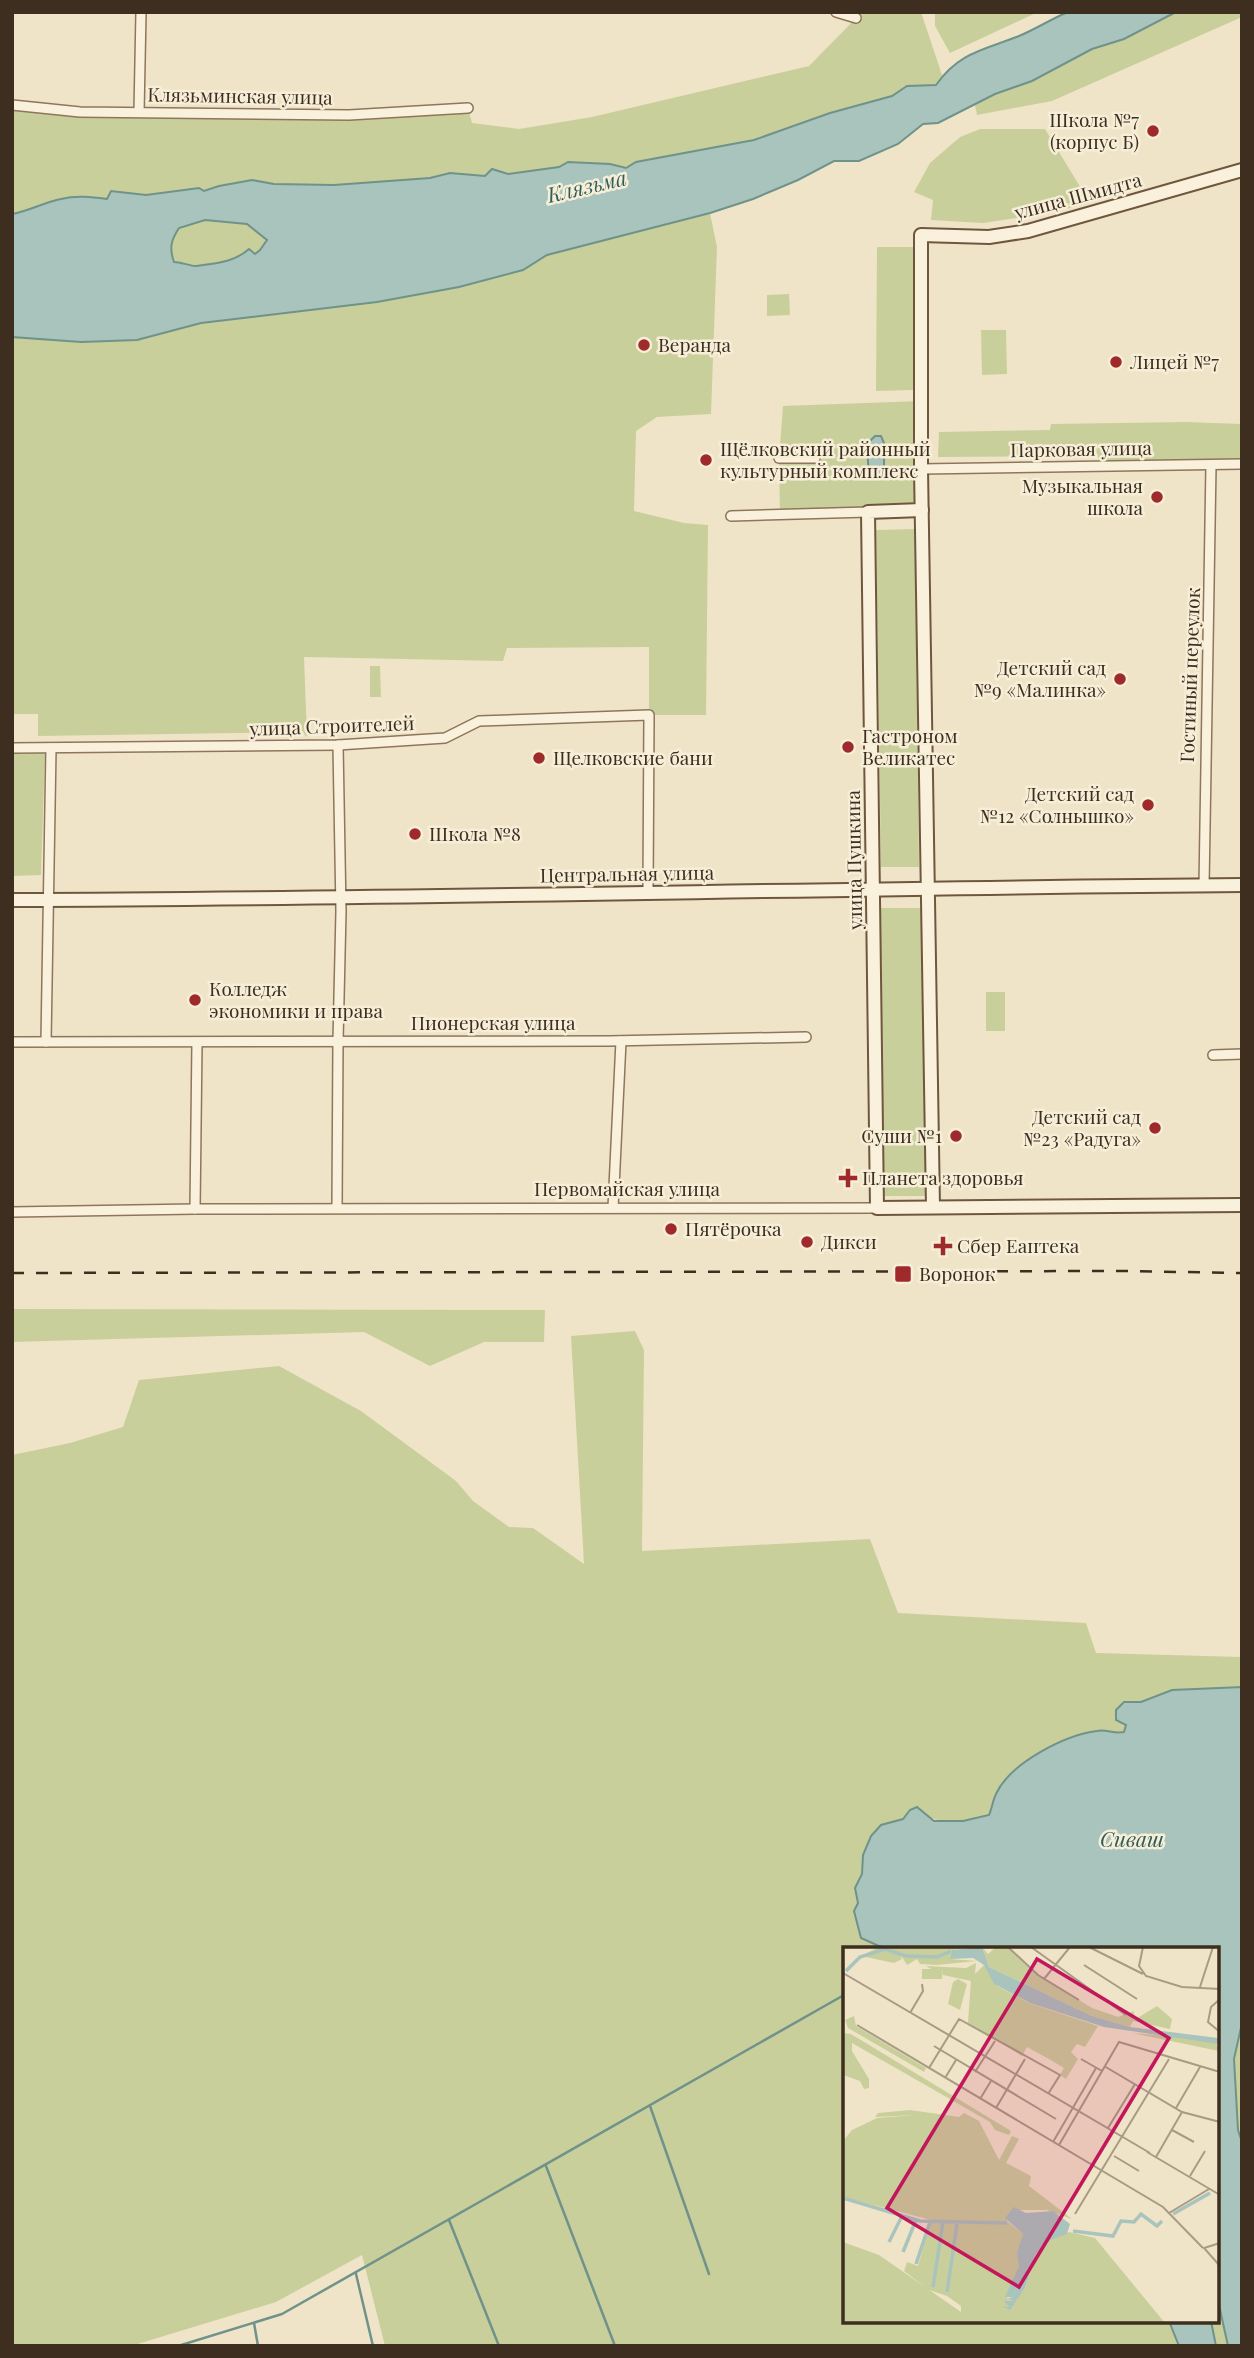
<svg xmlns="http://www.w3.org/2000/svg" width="1254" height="2358" font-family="'Playfair Display',serif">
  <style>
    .green { fill: #c9cf9b; fill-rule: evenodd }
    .water { fill: #a9c4bc; stroke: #6f938a; stroke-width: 2; fill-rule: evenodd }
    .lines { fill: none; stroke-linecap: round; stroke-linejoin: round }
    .stream { stroke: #6f938a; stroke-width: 2.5 }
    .street-casing { stroke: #8d765c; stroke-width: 12 }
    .secondary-casing { stroke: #6f573f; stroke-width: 16 }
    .street { stroke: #faf1dc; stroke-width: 9 }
    .secondary { stroke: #faf1dc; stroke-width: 12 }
    .rail { stroke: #3d2e20; stroke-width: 2.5; stroke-dasharray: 12 12; stroke-linecap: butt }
    .poi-dot { fill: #9e2a2b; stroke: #f7eed8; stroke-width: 2.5 }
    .labels { text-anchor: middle; stroke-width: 5; stroke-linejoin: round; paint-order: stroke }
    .street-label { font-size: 19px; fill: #3d2e20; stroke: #f7eed8 }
    .poi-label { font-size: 19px; fill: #3d2e20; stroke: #f7eed8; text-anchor: start }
    .water-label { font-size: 21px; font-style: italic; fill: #2f5d5a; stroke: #f7eed8 }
    .inset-river { fill: none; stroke: #a9c4bc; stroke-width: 3.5 }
    .inset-road { fill: none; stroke: #a89b85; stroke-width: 2 }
    .view { fill: #c2185b; fill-opacity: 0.15; stroke: #c2185b; stroke-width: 3.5 }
    .inset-edge { fill: none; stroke: #3d2e20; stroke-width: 3.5 }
  </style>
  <rect width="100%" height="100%" fill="#f0e4c8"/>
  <g class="green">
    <path d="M862,12H921L942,75L936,85L907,86L892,96L830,113L754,140L636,162L626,168L610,164L568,162L559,167L508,174L492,169L485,176L450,173L430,178L334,185L274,184L252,180L219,186L204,191L199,188L146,195L111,191L108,199C92,197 77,195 62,199C45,202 29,211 12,214V105L80,112L349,115L468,108L472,123L519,129L592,117L809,66Z"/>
    <path d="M935,12H1038L950,53L935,26Z"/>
    <path d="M1176,12H1242V17L1052,101L977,115L975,105L995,94L1033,81L1092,49L1124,39Z"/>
    <path d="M980,129H1045L1090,203L1044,214L983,223L931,220L933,200L914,192L930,163L960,137Z"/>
    <path d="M710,213L717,247L711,414L657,417L636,431L634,511L684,523L708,525L706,715H649V647L507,648L503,661L304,657L307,737L302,732L38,736V714H12V337L81,342L137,340L201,323L377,302L459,287L522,270L547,255Z"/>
    <path d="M205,220L247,224L267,239L260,250L254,254L249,249C233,263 216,263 196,266C190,266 181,262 174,262C170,247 171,240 179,228Z"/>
    <path d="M877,247H913V390L876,391Z"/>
    <path d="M789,294L790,315L767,316V295Z"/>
    <path d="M981,330H1006L1007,374L982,375Z"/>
    <path d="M921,401L922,510L780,514L779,458L783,406ZM880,436L884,443L885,470H869L868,443Z"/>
    <path d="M1186,422L1242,424V459L1106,463L1096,456L938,457L939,432L1050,430L1051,424Z"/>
    <path d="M915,529L919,867H881L876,530Z"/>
    <path d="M370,666H380L381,697H370Z"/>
    <path d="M12,753H45L41,875L12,876Z"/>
    <path d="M877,908H921L927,1196H879Z"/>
    <rect x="986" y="992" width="19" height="39"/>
    <path d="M12,1309L545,1310L544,1342H484L430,1366L364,1332L12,1342Z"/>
    <path d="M635,1331L644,1350L642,1551L870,1539L898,1613L1086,1623L1096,1653L1242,1657V1687L1172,1690L1141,1702H1124L1116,1711V1720L1126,1725L1124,1732L1115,1734L1101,1730L997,1792L989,1815C955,1823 942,1825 910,1810L903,1819L881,1825L863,1854V1874L855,1888L858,1903L881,1947L889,1948H844V2321H1169L1179,2346H385L362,2255L276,2302L131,2346H12V1455L70,1443L123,1427L139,1380L279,1366L361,1411L456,1481L473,1501L509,1527L533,1528L584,1564L571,1336Z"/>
    <path d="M1242,2023V2142L1238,2130L1234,2059Z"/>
    <path d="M1217,2296L1228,2346H1216L1211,2321H1217Z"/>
  </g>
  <g class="water">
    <path d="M1068,12H1176L1124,39L1092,49L1032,81L995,94L938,123L923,124L898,144L859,161H834L798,180L753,199L710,213L547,255L523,270L459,287L377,302L201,323L137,340L81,342L12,337V214C29,211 45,202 61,199C76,195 92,197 107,199L111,191L146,195L199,188L204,191L219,186L252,180L274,184L334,185L430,178L450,173L485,176L492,169L508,174L559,167L568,162L610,164L626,168L636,162L754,140L830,113L892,96L907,86L936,85C959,52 984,50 1019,36C1036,29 1051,19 1068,12ZM205,220L247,224L267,240L260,250L255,254L249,249C233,263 216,263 196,266C190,266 181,262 174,262C169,248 171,240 179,228Z"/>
    <path d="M875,436H881L884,443V473L877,478C864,473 869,455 868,443Z"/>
    <path d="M1242,1687V2023L1234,2059L1238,2130L1242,2142V2346H1228L1217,2296V1948H889L881,1947L861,1938L854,1911L858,1903L855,1888L862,1874L863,1855L871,1836L881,1825L903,1819L910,1810L917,1807L934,1821H963L989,1815C992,1808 993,1800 996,1794C1010,1763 1065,1735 1097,1731C1106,1729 1114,1734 1124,1732L1126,1725L1116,1720V1710L1124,1702H1141L1172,1690Z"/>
    <path d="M1169,2321H1211L1216,2346H1179Z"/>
  </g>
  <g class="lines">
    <g class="stream">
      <path d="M650,2106L709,2274"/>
      <path d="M546,2166L615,2346"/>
      <path d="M449,2220L499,2346"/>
      <path d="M356,2274L373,2346"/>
      <path d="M254,2323L258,2346"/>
      <path d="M178,2346L282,2314L844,1995"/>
    </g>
    <g class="street-casing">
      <g id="street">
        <path d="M836,12L856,18"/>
        <path d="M12,105L80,112L349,115L468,108"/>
        <path d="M139,112L141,12"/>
        <path d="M779,458H815"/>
        <path d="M921,469L1242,464"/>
        <path d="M731,516L868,512"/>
        <path d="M12,748L338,745L445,738L479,721L649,715L648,892"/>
        <path d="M1204,886L1211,465"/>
        <path d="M12,1042L609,1041L806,1037"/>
        <path d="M46,1042L51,748"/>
        <path d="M1213,1055L1242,1054"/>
        <path d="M337,1208L338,1041L341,911L338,745"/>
        <path d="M613,1208L621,1041"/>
        <path d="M195,1209L197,1042"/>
        <path d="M12,1212L195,1209L877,1208"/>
      </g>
    </g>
    <g class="secondary-casing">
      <g id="secondary">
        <path d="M922,510L868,512L877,1208L1242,1205"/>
        <path d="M12,900C422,899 832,888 1242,885"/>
        <path d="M933,1207L921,469V235L989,237L1028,231L1242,170"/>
      </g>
    </g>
    <use href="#street" class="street"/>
    <use href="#secondary" class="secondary"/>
    <path class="rail" d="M12,1273L1121,1271L1242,1273"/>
  </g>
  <g class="poi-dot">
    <circle cx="1153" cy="131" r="7"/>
    <circle cx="644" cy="345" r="7"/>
    <circle cx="1116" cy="362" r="7"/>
    <circle cx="706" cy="460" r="7"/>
    <circle cx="1157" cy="497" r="7"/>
    <circle cx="1120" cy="679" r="7"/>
    <circle cx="848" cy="747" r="7"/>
    <circle cx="539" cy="758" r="7"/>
    <circle cx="1148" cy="805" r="7"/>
    <circle cx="415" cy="834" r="7"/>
    <circle cx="195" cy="1000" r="7"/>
    <circle cx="1155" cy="1128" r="7"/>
    <circle cx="956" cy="1136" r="7"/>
    <path d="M844.5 1167.5h7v7h7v7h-7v7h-7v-7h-7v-7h7z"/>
    <circle cx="671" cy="1229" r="7"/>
    <circle cx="807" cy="1242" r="7"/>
    <path d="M939.5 1235.5h7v7h7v7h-7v7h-7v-7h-7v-7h7z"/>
    <rect x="894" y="1265" width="18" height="18" rx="3.5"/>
  </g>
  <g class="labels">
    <g class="street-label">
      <text transform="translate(240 96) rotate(1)" y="7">Клязьминская улица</text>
      <text transform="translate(1078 196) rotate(-15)" y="7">улица Шмидта</text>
      <text transform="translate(1081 449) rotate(-1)" y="7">Парковая улица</text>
      <text transform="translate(1190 675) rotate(-88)" y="7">Гостиный переулок</text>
      <text transform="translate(332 726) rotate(-2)" y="7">улица Строителей</text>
      <text transform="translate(854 860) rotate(-91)" y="7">улица Пушкина</text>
      <text transform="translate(627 874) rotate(-1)" y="7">Центральная улица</text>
      <text x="493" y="1030">Пионерская улица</text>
      <text x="627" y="1196">Первомайская улица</text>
    </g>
    <g class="poi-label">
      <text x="1139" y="127" text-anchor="end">Школа №7<tspan x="1139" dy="22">(корпус Б)</tspan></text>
      <text x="658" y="352">Веранда</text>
      <text x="1130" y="369">Лицей №7</text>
      <text x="720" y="456">Щёлковский районный<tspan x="720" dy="22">культурный комплекс</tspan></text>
      <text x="1143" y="493" text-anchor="end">Музыкальная<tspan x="1143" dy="22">школа</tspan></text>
      <text x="1106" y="675" text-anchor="end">Детский сад<tspan x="1106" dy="22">№9 «Малинка»</tspan></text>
      <text x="862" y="743">Гастроном<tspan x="862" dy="22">Великатес</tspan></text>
      <text x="553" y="765">Щелковские бани</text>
      <text x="1134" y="801" text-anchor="end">Детский сад<tspan x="1134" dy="22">№12 «Солнышко»</tspan></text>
      <text x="429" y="841">Школа №8</text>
      <text x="209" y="996">Колледж<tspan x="209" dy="22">экономики и права</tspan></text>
      <text x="1141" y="1124" text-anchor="end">Детский сад<tspan x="1141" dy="22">№23 «Радуга»</tspan></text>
      <text x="942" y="1143" text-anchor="end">Суши №1</text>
      <text x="862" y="1185">Планета здоровья</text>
      <text x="685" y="1236">Пятёрочка</text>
      <text x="821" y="1249">Дикси</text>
      <text x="957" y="1253">Сбер Еаптека</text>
      <text x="919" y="1281">Воронок</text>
    </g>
    <g class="water-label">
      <text transform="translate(587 187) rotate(-13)" y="7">Клязьма</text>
      <text x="1132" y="1847">Сиваш</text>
    </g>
  </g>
  <g transform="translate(843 1947)">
    <rect width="376" height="376" fill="#f0e4c8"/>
    <path d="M36,0H126L109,3L107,12L134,14L94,18L77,17L74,12L64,18L57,7L59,12L51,16L18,9ZM139,0L145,7L153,0H165L195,28L249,61L275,70L291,64V73L314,59L329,72L327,82L290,74L287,80L249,69L146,20ZM133,16L132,27L141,18L154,39L186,56L255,79L242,100L234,97L228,105L235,112L223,132L217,128L221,121L206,112L184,100L179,109L125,76L128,34L100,28V22L99,32H79V22H88L83,19L123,21ZM115,32L124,37L117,63L105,57L110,35ZM11,69L13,79L83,121L81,125L5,81L2,73ZM0,86L8,87L168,184L166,188L152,183L147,175L9,96V104L26,132V141L21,142L17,134L0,128ZM289,86L352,91L373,95L376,104ZM67,163L116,170L121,166L136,174L156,213L169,189L176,192L163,216L188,229L186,239L229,272L204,263H177L164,274L180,287L176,319L164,351L171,350L170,354H162L167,362L182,341L193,307L208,293L226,285L252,291L322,376H0V295L36,308L118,365V359L104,349L86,343L61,324L64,315L75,319L88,273L0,250V194L9,183L34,171L71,168L32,170L35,166Z" fill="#c9cf9b"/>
    <path d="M139,0L146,20L249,69L287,80L375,91L376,97L261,80L187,56L151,37L141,18L130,11L107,12L109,3ZM171,260L183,266L210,264L227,277L224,287L208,293L193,307L182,341L167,363L159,359L166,360L161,354H170L166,351L170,350H162L176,319L174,306L180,287L162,271Z" fill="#a9c4bc"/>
    <path class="inset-river" d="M3,24L17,10L42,2L63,9L94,10L108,4M0,251L77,274L164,276M330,267L367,246M230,284L270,289L278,274L291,275L298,267L314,279L319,274M46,295L58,271M60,305L73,273M73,317L87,275M90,340L100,275M104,345L114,277"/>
    <path class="inset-road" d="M165,0L195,28L236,53M188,0L283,68M246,0L300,27M300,0L296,19L303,29L339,40L377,42M241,18L294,52M0,26L307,206M201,32L227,0M357,40L370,0M377,52L368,60L365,75L377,85M67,66L80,44L79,37M14,78L320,260L360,301M91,99L213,172M238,112L259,124M261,119L339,165L377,175M86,121L116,72L217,128L205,147M132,125L152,94M102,131L113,113M137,152L148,134M153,161L182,112M333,161L357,120M265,181L292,137M329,183L351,195M210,195L253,121M216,198L276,95L377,125M304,205L377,248M271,209L296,224M313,210L339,165M347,229L362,204M326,266L366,242M232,267L326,112M377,296L361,301L377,319"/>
    <path class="view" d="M194,12L326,91L176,340L44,261Z"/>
    <rect width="376" height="376" class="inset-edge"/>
  </g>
  <rect width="1254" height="2358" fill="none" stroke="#3d2e20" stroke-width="28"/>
</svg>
